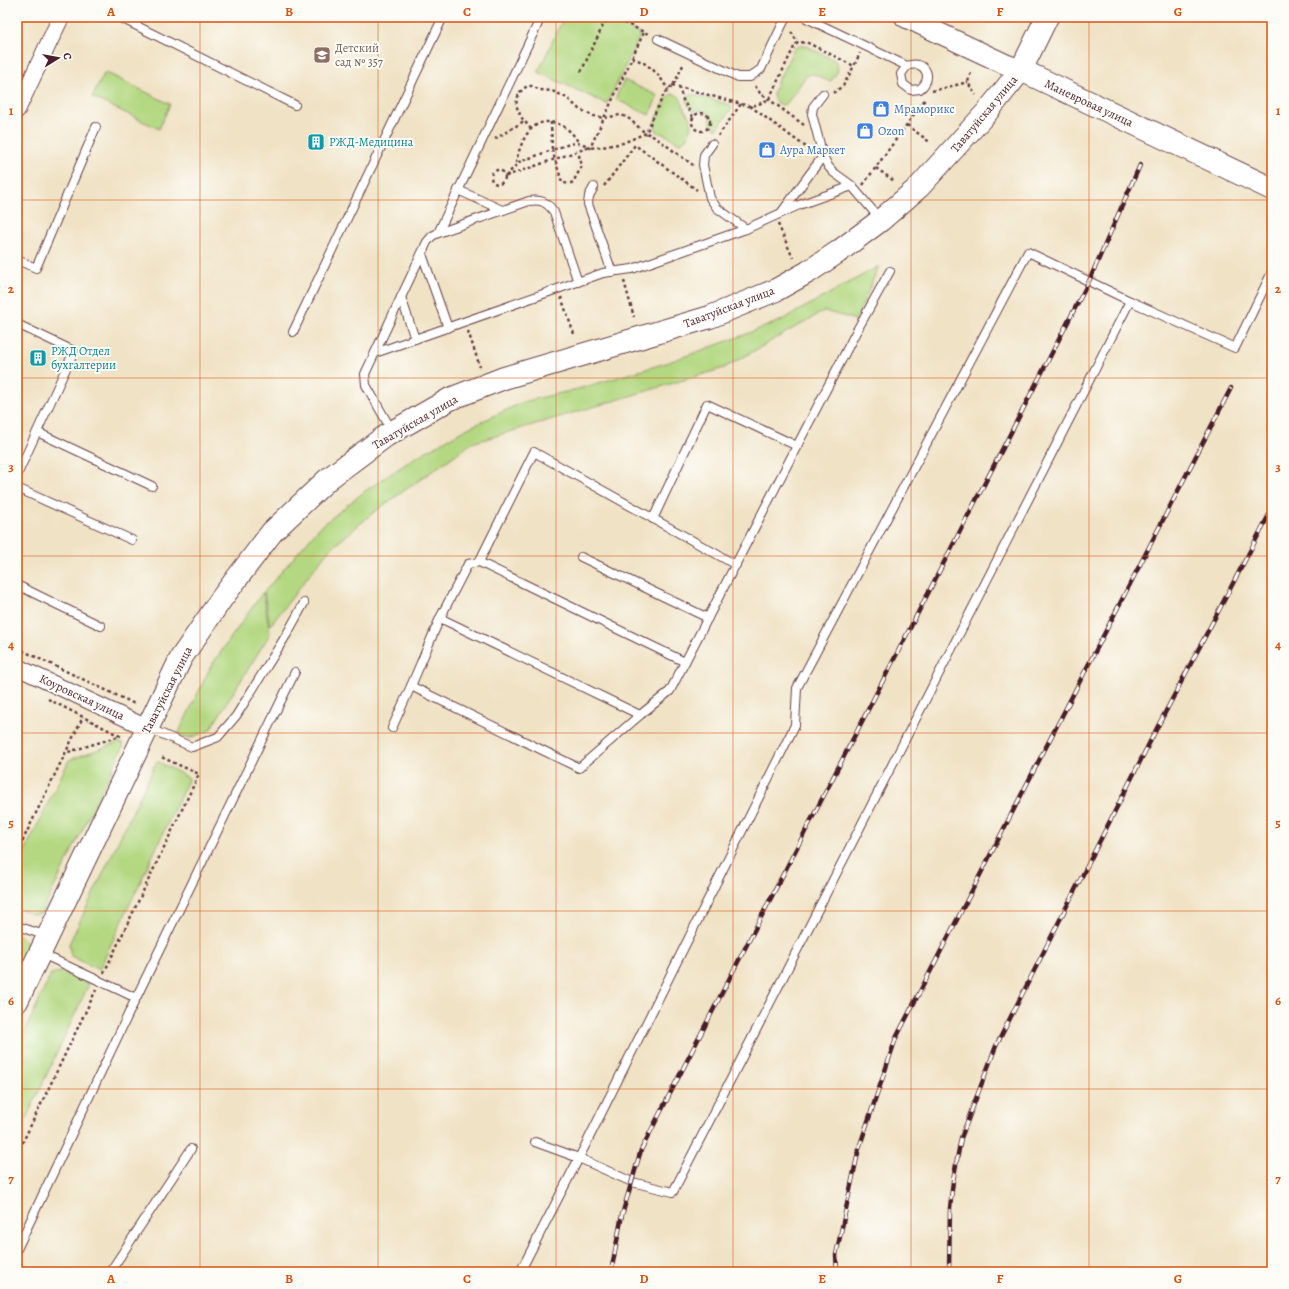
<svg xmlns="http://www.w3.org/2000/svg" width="1289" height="1289" font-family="Alegreya,serif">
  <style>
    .green { fill: #b3d881; stroke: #7e7c56 }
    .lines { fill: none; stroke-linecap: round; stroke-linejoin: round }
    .service-casing { stroke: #633c42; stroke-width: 10 }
    .minor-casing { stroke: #633c42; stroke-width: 18 }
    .tertiary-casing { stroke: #633c42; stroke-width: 22 }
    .secondary-casing { stroke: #633c42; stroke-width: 24 }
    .primary-casing { stroke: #633c42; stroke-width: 24 }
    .path { stroke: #633c42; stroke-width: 2.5; stroke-dasharray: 3 3; stroke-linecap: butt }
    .service { stroke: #fff; stroke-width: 8 }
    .minor { stroke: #fff; stroke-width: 16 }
    .tertiary { stroke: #fff; stroke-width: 20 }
    .secondary { stroke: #fff; stroke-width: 22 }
    .primary { stroke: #fff; stroke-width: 22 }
    .rail-casing { stroke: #4a1f2b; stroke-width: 4.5 }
    .rail { stroke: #fdfcf7; stroke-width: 3; stroke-dasharray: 9; stroke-linecap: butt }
    .grid { fill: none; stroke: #d8530f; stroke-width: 1; stroke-opacity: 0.55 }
    .labels { text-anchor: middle; stroke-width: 4; stroke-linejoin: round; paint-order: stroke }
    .education-label { font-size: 12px; fill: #785e54; stroke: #fdfcf7; text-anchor: start }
    .street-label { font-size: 12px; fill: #4a1f2b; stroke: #fdfcf7 }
    .shop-label { font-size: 12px; fill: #366cbe; stroke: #fdfcf7; text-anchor: start }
    .culture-label { font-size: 12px; fill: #0d838f; stroke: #fdfcf7; text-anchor: start }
    .neatline { fill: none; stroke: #d8530f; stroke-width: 1.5 }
    .grid-label { font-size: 13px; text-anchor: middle; font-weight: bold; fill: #d8530f }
  </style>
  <rect width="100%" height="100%" fill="#fdfcf7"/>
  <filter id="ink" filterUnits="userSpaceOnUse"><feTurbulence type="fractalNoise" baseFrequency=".025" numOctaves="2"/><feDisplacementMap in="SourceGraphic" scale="8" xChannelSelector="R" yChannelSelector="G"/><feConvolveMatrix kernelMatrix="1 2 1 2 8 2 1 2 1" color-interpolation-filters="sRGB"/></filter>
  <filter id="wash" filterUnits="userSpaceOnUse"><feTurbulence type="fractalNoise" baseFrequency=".012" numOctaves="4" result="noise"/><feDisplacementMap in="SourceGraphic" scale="16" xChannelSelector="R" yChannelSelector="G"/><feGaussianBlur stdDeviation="0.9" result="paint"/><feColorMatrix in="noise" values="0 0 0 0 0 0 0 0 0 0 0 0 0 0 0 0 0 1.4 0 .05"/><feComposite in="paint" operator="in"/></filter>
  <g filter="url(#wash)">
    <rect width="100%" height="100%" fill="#f0e2c4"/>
    <g class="green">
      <path d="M564,17H605L641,34L607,104L538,72Z"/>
      <path d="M799,46H806L834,60L837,63L838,71L831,81C820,81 817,70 806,76L787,103L782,105C778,104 774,101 773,96C772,90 790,57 794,49Z"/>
      <path d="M105,72L170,104L159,129L92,97Z"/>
      <path d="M624,80L658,96L649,115L615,99Z"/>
      <path d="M671,94C680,93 681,100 684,108C686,114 684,108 687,113C694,123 691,137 681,143H679L668,136L657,132L654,123L667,98Z"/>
      <path d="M691,94L731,105L732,108L718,128H715L711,126C710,119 711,111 701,110C697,110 695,111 691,110C687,105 684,98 691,94Z"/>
      <path d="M879,266L856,320L824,311L724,368L472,443L374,512L327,552L270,626L264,592L319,528L365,491L416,457L466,429L523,402L578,389L666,363L736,338L780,321Z"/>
      <path d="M263,592L270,634L210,730L190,738L178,734L211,666Z"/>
      <path d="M119,742L124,745L41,914H31L17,908V867L69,760Z"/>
      <path d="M157,761L189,778L99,970L71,956L69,944Z"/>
      <path d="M17,934C37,943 24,961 17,975Z"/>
      <path d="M61,972L89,984L17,1138V1049L51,974Z"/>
    </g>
  </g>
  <g filter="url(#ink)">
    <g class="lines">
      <g class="service-casing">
        <g id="service">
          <path d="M119,17L295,105"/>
          <path d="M804,17L907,66C924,59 935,77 920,89L911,90L903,84L901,74L907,66"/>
          <path d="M658,39L738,77H750L761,69L786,17"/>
          <path d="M823,94L813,107L812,114L823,156L828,166L833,172L851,185L880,219"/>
          <path d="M712,144L704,155L703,165L710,198L717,208L746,229"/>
          <path d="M594,187L589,196L588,204L612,272"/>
          <path d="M458,190L502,210"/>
          <path d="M781,213L823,156"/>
          <path d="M438,233L541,17"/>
          <path d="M422,254L448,328"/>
          <path d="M17,260L36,268L96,127"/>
          <path d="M401,297L415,339"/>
          <path d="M17,324L74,351L17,475"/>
          <path d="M293,332L443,17"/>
          <path d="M375,353L603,273L632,269L746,229L799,205L852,186"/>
          <path d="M392,431L366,385L365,374L427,242L432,236L438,233L529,201C541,199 547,202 554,212L578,282"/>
          <path d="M37,432L152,486"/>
          <path d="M17,488L132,540"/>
          <path d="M653,519L707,404L797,446"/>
          <path d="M581,557L708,618"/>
          <path d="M479,562L685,662"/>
          <path d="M17,585L101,626"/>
          <path d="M440,618L640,715"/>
          <path d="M411,686L579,768L640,715L670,691L856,332L890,271"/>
          <path d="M148,728L192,747L218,737L236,716L287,634L304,603"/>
          <path d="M392,728L411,686L440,618L468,564L479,562L534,452L736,565"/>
          <path d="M17,926L47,936"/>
          <path d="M40,953L136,998"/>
          <path d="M535,1142L579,1158L632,1182L673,1192L1130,301"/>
          <path d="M17,1249L136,998L295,672"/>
          <path d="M110,1272L191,1149"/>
          <path d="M520,1272L579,1158L795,725L797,688L1028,252L1130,301L1235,348L1272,272"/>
        </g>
      </g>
      <g class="minor-casing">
        <g id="minor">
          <path d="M17,110L61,17"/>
          <path d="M17,667L147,728"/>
        </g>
      </g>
      <g class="tertiary-casing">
        <path id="tertiary" d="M905,17L1005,64L1021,70"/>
      </g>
      <g class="secondary-casing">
        <path id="secondary" d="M1021,70L1272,189"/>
      </g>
      <g class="primary-casing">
        <path id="primary" d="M17,1001L181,658L222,598L272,532L328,479L387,435L450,399L504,378L710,317L776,290L808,272L838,252L881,220L919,187L987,112L1021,70L1047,17"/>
      </g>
      <g class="path">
        <path d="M613,17L650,35"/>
        <path d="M791,32L798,43"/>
        <path d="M632,58C649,63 660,75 668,90"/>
        <path d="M581,72L607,17"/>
        <path d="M971,73C965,82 971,88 976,95"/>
        <path d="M672,85L741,104L749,106L757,105L769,99L795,45L798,43L806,42L854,66L860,53"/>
        <path d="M755,86L760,93L804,125"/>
        <path d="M679,87L683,100L693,117"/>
        <path d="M932,91L968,82"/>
        <path d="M833,93L843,86L854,66"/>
        <path d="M750,106L810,150"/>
        <circle cx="701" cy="122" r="9"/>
        <path d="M551,122L552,150C565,146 578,138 590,148L644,32"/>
        <path d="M907,125L931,143"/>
        <path d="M531,129L521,117L516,105L517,99L520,92L527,86H532L540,90L552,91L559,94L567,98L579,109L594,116L604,118L620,115L627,117L643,131L656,138L693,165"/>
        <path d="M718,136L741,104"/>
        <path d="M495,139L524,121"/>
        <path d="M516,163C518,152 523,137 531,129C547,114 569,125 578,142"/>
        <path d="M876,168L894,181"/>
        <circle cx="498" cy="177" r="7"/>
        <path d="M506,176L587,148L602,147L623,143L646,133L663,96L675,82L684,63"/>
        <path d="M506,176L519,162L552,150L562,182C566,184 570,184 573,182L582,166L578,152"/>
        <path d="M863,185L926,98"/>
        <path d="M604,186L635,145L697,190"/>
        <path d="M778,224L793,258"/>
        <path d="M624,281L634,317"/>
        <path d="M561,297L574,334"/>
        <path d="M468,331L480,367"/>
        <path d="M17,648L135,704"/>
        <path d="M48,699L120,736L65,753"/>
        <path d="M17,852L83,717"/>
        <path d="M104,973L199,774L161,757"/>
        <path d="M17,1154L96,990"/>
      </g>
      <use href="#service" class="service"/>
      <use href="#minor" class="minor"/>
      <use href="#tertiary" class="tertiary"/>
      <use href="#secondary" class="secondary"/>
      <use href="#primary" class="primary"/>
      <g class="rail-casing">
        <g id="rail">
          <path d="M611,1272L622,1215L641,1150L1089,281L1140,165"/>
          <path d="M837,1272L836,1255L859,1148L896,1038L1231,388"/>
          <path d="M949,1272L950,1208L953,1181L961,1138L996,1046L1157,728L1272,509"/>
        </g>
      </g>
      <use href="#rail" class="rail"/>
    </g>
  </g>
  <path class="grid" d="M200,17V1272M378,17V1272M556,17V1272M733,17V1272M911,17V1272M1089,17V1272M17,200H1272M17,378H1272M17,556H1272M17,733H1272M17,911H1272M17,1089H1272"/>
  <defs>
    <g id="school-square" transform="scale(0.9)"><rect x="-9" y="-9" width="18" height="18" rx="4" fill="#8d6e63" stroke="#fdfcf7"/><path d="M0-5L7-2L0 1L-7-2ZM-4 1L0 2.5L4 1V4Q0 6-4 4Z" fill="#fff"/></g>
    <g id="shop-square" transform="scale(0.9)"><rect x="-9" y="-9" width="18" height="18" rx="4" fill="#3f7fe0" stroke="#fdfcf7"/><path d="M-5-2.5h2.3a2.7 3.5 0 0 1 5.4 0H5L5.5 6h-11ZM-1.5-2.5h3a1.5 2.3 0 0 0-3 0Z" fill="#fff"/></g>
    <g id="building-square" transform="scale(0.9)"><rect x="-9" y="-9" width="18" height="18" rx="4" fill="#0f9aa8" stroke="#fdfcf7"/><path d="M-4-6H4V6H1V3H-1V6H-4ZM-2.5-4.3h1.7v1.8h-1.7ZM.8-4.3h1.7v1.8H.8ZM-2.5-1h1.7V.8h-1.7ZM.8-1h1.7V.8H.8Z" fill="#fff"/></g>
  </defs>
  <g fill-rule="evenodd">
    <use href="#school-square" x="322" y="55"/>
    <use href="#shop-square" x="881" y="109"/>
    <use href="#shop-square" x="865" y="131"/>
    <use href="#building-square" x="316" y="142"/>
    <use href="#shop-square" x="767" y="150"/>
    <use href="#building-square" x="38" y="358"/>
  </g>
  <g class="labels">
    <g class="education-label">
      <text x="335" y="52">Детский<tspan x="335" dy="14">сад № 357</tspan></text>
    </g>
    <g class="street-label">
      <text transform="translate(1089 103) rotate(25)" y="4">Маневровая улица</text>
      <text transform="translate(984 114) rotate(-50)" y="4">Таватуйская улица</text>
      <text transform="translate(729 307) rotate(-21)" y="4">Таватуйская улица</text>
      <text transform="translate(415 422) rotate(-30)" y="4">Таватуйская улица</text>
      <text transform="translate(167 690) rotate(-63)" y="4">Таватуйская улица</text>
      <text transform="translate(82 697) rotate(25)" y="4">Коуровская улица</text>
    </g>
    <g class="shop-label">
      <text x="894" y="113">Мраморикс</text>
      <text x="878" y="135">Ozon</text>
      <text x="780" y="154">Аура Маркет</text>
    </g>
    <g class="culture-label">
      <text x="329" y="146">РЖД-Медицина</text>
      <text x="51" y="355">РЖД Отдел<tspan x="51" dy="14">бухгалтерии</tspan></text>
    </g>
  </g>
  <rect width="1289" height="1289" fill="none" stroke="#fdfcf7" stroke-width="44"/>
  <g transform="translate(58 58) rotate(79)" stroke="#fdfcf7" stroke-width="3" paint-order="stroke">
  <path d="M0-3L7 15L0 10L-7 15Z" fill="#4a1f2b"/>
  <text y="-6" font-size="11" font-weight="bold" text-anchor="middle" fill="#4a1f2b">С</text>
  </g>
  <rect x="22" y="22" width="1245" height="1245" class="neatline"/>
  <g class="grid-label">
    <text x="111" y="16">A</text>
    <text x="289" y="16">B</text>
    <text x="467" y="16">C</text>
    <text x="644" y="16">D</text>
    <text x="822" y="16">E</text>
    <text x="1000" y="16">F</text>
    <text x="1178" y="16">G</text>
    <text x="11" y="115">1</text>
    <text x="1278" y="115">1</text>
    <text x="11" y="293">2</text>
    <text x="1278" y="293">2</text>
    <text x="11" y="471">3</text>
    <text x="1278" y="471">3</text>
    <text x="11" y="649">4</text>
    <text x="1278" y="649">4</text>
    <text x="11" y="827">5</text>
    <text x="1278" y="827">5</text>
    <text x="11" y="1005">6</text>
    <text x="1278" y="1005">6</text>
    <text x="11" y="1183">7</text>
    <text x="1278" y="1183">7</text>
    <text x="111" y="1283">A</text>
    <text x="289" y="1283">B</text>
    <text x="467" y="1283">C</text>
    <text x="644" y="1283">D</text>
    <text x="822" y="1283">E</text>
    <text x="1000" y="1283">F</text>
    <text x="1178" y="1283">G</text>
  </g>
</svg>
